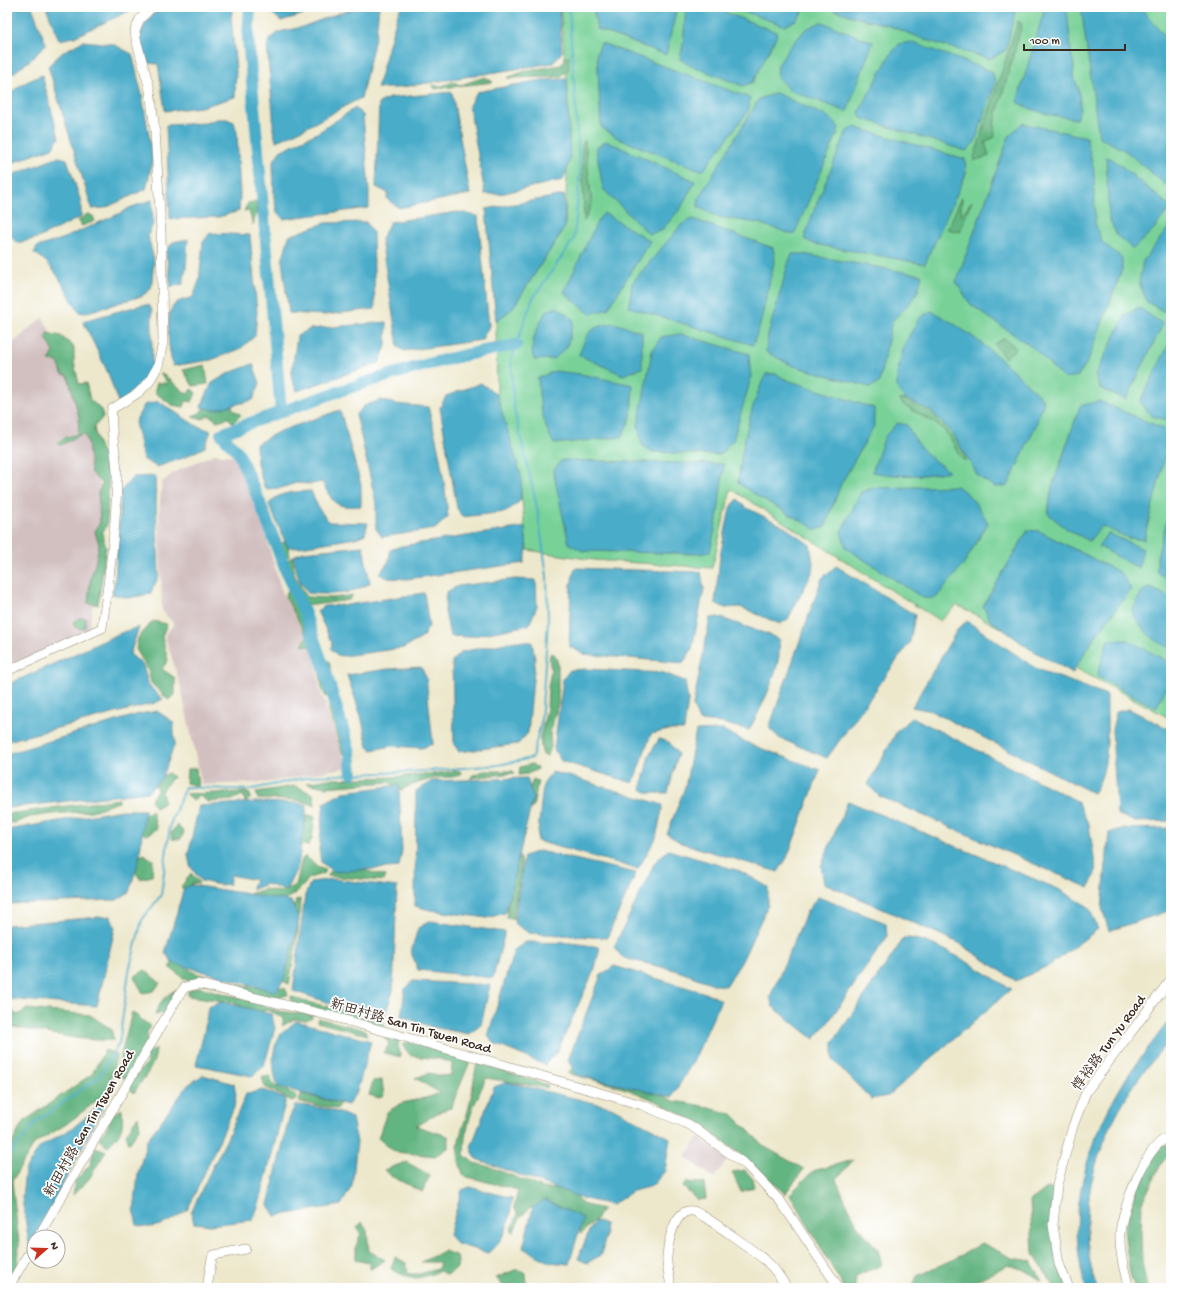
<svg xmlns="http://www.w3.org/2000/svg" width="1178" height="1295" font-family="'Gochi Hand','LXGW WenKai TC',sans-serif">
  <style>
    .industrial { fill: #d2bfc0 }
    .green { fill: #78d298; stroke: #5a7e5b }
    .forest { fill: #62b480; stroke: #4e6f4f }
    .water { fill: #4aacc9; stroke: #426b74 }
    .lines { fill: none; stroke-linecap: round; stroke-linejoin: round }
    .stream { stroke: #4aacc9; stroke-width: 2 }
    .river { stroke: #4aacc9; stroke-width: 12 }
    .minor-casing { stroke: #948975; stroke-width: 10 }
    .minor { stroke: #fff; stroke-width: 9 }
    .labels { text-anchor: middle; stroke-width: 3.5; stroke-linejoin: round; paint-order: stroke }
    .street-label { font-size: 14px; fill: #3b2a1e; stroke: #fff }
  </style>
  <rect width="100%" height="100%" fill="#fff"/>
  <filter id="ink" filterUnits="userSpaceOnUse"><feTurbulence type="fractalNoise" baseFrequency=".025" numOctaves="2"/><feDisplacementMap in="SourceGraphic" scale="8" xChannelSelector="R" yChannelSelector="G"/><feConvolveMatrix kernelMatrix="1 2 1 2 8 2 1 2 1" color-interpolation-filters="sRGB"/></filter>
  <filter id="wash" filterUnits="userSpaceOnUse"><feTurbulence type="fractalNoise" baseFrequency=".012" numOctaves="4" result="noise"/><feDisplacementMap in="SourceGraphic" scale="16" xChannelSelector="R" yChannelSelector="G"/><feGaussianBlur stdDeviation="0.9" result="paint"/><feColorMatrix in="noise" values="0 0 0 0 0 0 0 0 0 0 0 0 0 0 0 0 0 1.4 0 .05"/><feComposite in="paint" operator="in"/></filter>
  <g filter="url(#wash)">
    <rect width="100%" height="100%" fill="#ede8cc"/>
    <g class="industrial">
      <path d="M43,317L79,393L96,455L104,526L89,630L7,669V348Z"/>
      <path d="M214,454L235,456L264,530L281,589L315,655L320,690L347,767L271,782L202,785L181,688L165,636L174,624L162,610L159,512L162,482L175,472Z"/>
      <path d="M699,1137L729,1158L714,1178L685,1157Z"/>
    </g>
    <path class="green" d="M560,7H1171V719L957,605L940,621L731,489L712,568L594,560L527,550L521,492L497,395L496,321L514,306L565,227L567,168V83Z"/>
    <g class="forest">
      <path d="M1018,21L1022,24L994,125L995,137L985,142L989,156L973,161Z"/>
      <path d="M569,55V69L560,77L507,78L525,71L561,65Z"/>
      <path d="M485,77L493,82L435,89L431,85L441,86L454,82L460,85Z"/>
      <path d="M585,140L592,204L584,221L582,145Z"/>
      <path d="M962,197L961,215L972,201L960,232L947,229Z"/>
      <path d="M257,201V212L253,225L249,211H244L248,203Z"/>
      <path d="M87,214L93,216L95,221L82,226L78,221Z"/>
      <path d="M47,333L61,336L74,347V362L79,384L86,383L90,400L101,409L103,417L94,427C96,439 101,454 109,464L104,468L109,473L107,525L102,533L106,548L98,605L88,603L90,581L96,560L99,544L95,532L100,522L98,493L102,484L91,473L88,443L84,433L61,445L57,444L63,438L78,434L79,417L68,376L62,374L58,362L49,361L54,352L46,338Z"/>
      <path d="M1005,338L1016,348L1005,358L994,344Z"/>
      <path d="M205,365L208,384L193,386L183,370Z"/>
      <path d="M160,372L187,394L192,389L196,393L192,402L186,401L184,407L172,405L154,392L157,383H168L163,378Z"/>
      <path d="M212,397L231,401L233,409L241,415L233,423L228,418L217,421L209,415L203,419L192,416L200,413Z"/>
      <path d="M918,399L936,411L965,450V461C956,455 955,444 948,435C935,418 913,415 898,400Z"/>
      <path d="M274,530L281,543L287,541L290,556L278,559L269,535Z"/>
      <path d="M292,557L295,576L307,597L333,598L353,595L349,600L313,605L306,604L304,600L301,599C296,581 285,581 280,564Z"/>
      <path d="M288,590C302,607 303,631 319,645L314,652L310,646L302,645L307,637L285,596Z"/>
      <path d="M79,618H86L85,628L81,629L75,627L73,622Z"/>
      <path d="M153,621L167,624L162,636L168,660L162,669L175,678V695L168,700L151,683L149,672L136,649L138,638Z"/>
      <path d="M551,653L555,655L558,664V704L550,733L551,747L547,756L542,754L540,738L547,709L548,687L551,670L549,658Z"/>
      <path d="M318,660L329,661L335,686L327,691L326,697L322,689Z"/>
      <path d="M329,698L344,744L345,753L343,754L329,711Z"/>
      <path d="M532,764L538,769L527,774L519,775L520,767Z"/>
      <path d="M196,768L198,786L186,783L187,769Z"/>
      <path d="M460,771L462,774C453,779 445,776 436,778C429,779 407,786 402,790L389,782L325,787L306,783L328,779L394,777Z"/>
      <path d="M484,771H513L515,773L470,778L473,775Z"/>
      <path d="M169,773L173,777L162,790L164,803L155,808L151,800L157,790L154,780Z"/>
      <path d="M533,779L538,781L533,808L525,806Z"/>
      <path d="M295,786L313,794L315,805L296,800L258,799L256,792Z"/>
      <path d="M246,792L250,794V799L245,802L243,795L232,800L208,802L200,796L192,800L186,794Z"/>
      <path d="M119,799V802L92,811L52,814L30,817L14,823L7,822V814Z"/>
      <path d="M152,811L157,829L147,835L138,831L137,817Z"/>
      <path d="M307,815L315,816L312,839L308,846L300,844Z"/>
      <path d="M177,825L184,832L181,839H172L171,833Z"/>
      <path d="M142,853L153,860L152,876L140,879L133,868Z"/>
      <path d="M306,856L317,867L325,870V873L309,878C302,889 285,904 271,902C262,901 254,897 246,895L265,889L280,892L296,885L302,859Z"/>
      <path d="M515,858H521V869L513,919L506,918Z"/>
      <path d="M332,867L356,868L386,876L384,881L328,876Z"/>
      <path d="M191,873L199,882L198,884L192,883L188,893L181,887Z"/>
      <path d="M300,899L298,933L289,984L278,979L296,900Z"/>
      <path d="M173,959L195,973L249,987L285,988L288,995L271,999L185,979L170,968Z"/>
      <path d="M145,970L160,983L154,991L143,993L134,977Z"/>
      <path d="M199,987L252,1001L278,1011L312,1015V1018L306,1021L295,1019L282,1026L284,1018L268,1010L257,1012L231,1002L188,996V991Z"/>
      <path d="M176,990L164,1013L155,1015C158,1004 165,995 176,990Z"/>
      <path d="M291,996L303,1001L356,1013L361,1017L385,1023L384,1029L291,1004Z"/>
      <path d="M7,1008L18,1015L27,1009L90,1015L111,1029L114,1040C79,1042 42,1031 7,1026Z"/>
      <path d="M132,1012L151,1027L147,1032V1047L128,1080L116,1074Z"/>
      <path d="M318,1018L365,1030L367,1035L317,1022Z"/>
      <path d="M384,1037L399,1039L398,1047L401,1057L384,1053L389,1044Z"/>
      <path d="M408,1042L471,1059L451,1108L441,1111L416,1126L448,1136V1148L435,1156L395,1152L378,1138L387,1112L402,1103L429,1097L440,1093L415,1078L429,1073L442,1076L451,1075L452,1063L439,1059L411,1056L402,1045Z"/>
      <path d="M156,1048C156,1067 143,1077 134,1093L127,1086L147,1063L146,1054Z"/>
      <path d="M105,1050L117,1054L107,1093L65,1125L35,1143L12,1181L19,1243L18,1277L7,1274V1153L23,1122L92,1074Z"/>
      <path d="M477,1063L548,1085L547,1088L486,1078L472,1110L465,1137L464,1155L474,1163L490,1167L543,1188L571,1190L582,1204L603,1209L597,1218L581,1234L576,1222L530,1207L520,1218L513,1233L511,1230L518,1214L514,1207L518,1190L464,1176C450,1144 464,1132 470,1102C473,1089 474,1076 477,1063Z"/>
      <path d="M579,1063L634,1078L673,1101L694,1104L732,1114L765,1147L804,1169L785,1194C740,1151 689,1112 629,1090C609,1083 588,1079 567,1073Z"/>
      <path d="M270,1076L273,1085L296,1095V1099L292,1101L265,1087L262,1077Z"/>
      <path d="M382,1080L384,1096L379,1098L369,1095L373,1081Z"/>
      <path d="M301,1094L340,1103L337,1109L299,1102Z"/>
      <path d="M122,1109C124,1129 121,1134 107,1147L99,1138L108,1127L110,1116Z"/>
      <path d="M138,1116L140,1127L129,1143L126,1134Z"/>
      <path d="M1171,1143V1152L1161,1164L1142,1203L1141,1234L1142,1261L1147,1288H1135L1130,1274L1124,1230L1138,1184L1161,1146Z"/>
      <path d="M95,1147L106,1151L89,1179L73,1195L75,1181L90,1165Z"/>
      <path d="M853,1160L836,1180L857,1225L878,1250L882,1265L856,1276L855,1288H844L790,1194L813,1171Z"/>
      <path d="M406,1162L430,1175L422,1192L389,1175L384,1170Z"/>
      <path d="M745,1170L752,1178L754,1187L741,1192L732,1172Z"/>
      <path d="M686,1182L704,1183L706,1199L697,1200L683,1187Z"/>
      <path d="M1047,1188L1056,1190L1052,1210L1059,1249L1068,1277L1065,1288H1055L1033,1253L1030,1201Z"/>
      <path d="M362,1222L367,1231L369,1251L385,1260L371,1269L369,1263L356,1260V1246L361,1233L357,1228Z"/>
      <path d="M982,1243L1012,1258L1031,1261L1042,1281L1025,1270L1008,1265L962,1288H912L917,1276L962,1255Z"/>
      <path d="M444,1251L455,1255L458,1260L457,1268L446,1275L440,1271C417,1280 413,1281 391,1269L395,1257L406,1263L408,1274H419L438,1269L440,1262H421Z"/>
      <path d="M517,1269L526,1273L527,1288H505L496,1278Z"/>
    </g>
    <g class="water">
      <path d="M7,7H32L46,44L34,57L7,78Z"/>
      <path d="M46,7H132L131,10L74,37L59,40Z"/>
      <path d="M160,7H233L231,17L236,70L235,97L201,107L165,111L158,64L148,63C133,37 140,27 160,7Z"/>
      <path d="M271,7H328L281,21L272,13Z"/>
      <path d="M367,7H379L376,34L361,98C332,112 306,130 276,141L273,130V115L267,47L271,38L279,32L302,27L345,11Z"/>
      <path d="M401,7H559L562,52L553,63L396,88H377L397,16Z"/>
      <path d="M593,7H677L666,55L597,29Z"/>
      <path d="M686,7H712L776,32L777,35L753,82L743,86L689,65L680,59L683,44Z"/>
      <path d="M731,7H807L796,20L785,26Z"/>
      <path d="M826,7H1016L1006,50L990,59L932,42L887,25L855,17Z"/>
      <path d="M1045,7H1067L1071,52L1074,65L1073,77C1080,86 1083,109 1076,119C1057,116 1034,113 1017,102Z"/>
      <path d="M1081,7H1140L1171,43V179L1166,185L1127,152L1099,137Z"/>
      <path d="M821,22L873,42L847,112L789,90L777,77L778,65L789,48L806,29Z"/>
      <path d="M83,41L113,44L132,54L142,95L153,159L146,189L105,208L92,209L48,66L63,52Z"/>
      <path d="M911,42L991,71L996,82L975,142L966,151L861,118L859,112L890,55L899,44Z"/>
      <path d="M601,43L750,98L749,110L703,171L619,139L601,127L597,53Z"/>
      <path d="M42,75L59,138L52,148L12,163H7V96L22,84Z"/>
      <path d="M567,79L570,160L563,180L500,194H485L469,105L477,92L541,80Z"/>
      <path d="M452,92L470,194L399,208L387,199L388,193L376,187L379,103L389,98Z"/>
      <path d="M776,93L830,118L839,127L836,137L794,235L758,223L718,217L698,207L699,197L759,99Z"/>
      <path d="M355,108L363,115L369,191V208L283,219L277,212L274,198L273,162L280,151L319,132Z"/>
      <path d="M216,119H227L234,122L237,132L240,195L239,211L219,217L170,219L166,125L206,123Z"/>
      <path d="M1022,123L1086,137L1094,170L1095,223L1102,242L1122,258V270L1088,361L1078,376L1064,379L1033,348L971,305L956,282L1009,136Z"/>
      <path d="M854,127L965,159L966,174L925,264L814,244L804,239L814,210L847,131Z"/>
      <path d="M606,141L695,181L681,208L661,231L649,234L603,189L596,148Z"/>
      <path d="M59,157L67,159L81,202V217L38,238L17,243L7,231V177Z"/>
      <path d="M1106,157L1114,160L1171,207L1154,229L1133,249L1117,236L1109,218Z"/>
      <path d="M564,195L565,227L512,309L496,321L486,209Z"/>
      <path d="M152,200L153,224L148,235L154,261L151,289L142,296L84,313L79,312C65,291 57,266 34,253L37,247L59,240L123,212L129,208Z"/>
      <path d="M458,212L478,216L489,326L482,340L404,351L398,347L381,239L390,222Z"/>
      <path d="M604,213L650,241L608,309L590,314L564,292L598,220Z"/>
      <path d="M693,219L773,248L775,258L760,325L753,345L629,307L632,283L682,224Z"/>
      <path d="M366,222L373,233L375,309L324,315L289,313L282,261L289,236L325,223Z"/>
      <path d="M1171,224V310L1167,313L1147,302L1139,282L1143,261Z"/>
      <path d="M210,233L250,235L257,312L255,336L240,349L211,360L173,366C169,352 163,313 176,303C180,300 188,299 193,297L199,281L203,242Z"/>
      <path d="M188,239L186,268L183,284L171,287L166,251L173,242Z"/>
      <path d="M792,254H802L922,275L918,291L909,304L892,321L879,383L870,387L793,366L766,352L768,335L788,264Z"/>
      <path d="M141,305H149L152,310V373L134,398L118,402L108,373L83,321Z"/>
      <path d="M557,307L574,320L567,347L554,359L534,360C528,342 538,328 546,311Z"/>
      <path d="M1138,307L1163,324L1126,400L1100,388L1095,375L1125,316Z"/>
      <path d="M931,311C972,331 1013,368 1044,401L1036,425L1008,486L994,487L978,476L953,434L931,411L905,399L897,388V374L904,345L919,318Z"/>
      <path d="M387,322L386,346L379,363L297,391L291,378L297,336L310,329Z"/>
      <path d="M614,323L642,332V368L623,375L579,355C588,331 588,328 614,323Z"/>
      <path d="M680,334L749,354L751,378L733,441L719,455L652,452L642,445L638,425L652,351L661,337Z"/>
      <path d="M1171,340V421L1152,416L1140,402Z"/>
      <path d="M253,364L260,383L253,400L214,410L201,407L212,383L229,373Z"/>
      <path d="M555,371L580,374L633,385L631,417L622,437L554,444C542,423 539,402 538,378Z"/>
      <path d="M766,374H777L784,379L874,408V426L841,484L825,527L817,530L759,497L738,483C741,450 751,402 766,374Z"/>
      <path d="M481,383L497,395L522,479L520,501L506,512L462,517L457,508L440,408L446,396Z"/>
      <path d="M381,400L396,404L428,407C438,443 445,480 448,517L435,529L382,537L376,529V503L356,414L364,406Z"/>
      <path d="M158,401L195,425L211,431L205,447L183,458L157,467L143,459L135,422L144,405Z"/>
      <path d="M1099,401L1171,432L1144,540L1128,538L1102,526L1089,541L1067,529L1048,514L1051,490L1080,406Z"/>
      <path d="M340,410L361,485V506C334,508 334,504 322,482L311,484L296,483L281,488L265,489L257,464L256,444L280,431Z"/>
      <path d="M897,423L907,425C918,447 929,458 949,471C923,477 898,477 872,472L885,436Z"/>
      <path d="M562,460L724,464L717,520L710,552L697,554L583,551L569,544L553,471Z"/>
      <path d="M155,476L159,576L150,594L128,598L112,594L115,580L121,491L133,477Z"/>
      <path d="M957,486C971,495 980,508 988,523L963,565L936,598H923L846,548L841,532L861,492L873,488Z"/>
      <path d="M311,491L319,509L329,522L368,523L365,534L356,538L294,548L287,546L269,504C279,491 296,492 311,491Z"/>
      <path d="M738,499L747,508L785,527L810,545L814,569L788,619L780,624L740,607L725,608L715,603L720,556L730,508Z"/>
      <path d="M1171,505V581L1157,572V557Z"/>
      <path d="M525,527L527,550L524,563L407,579L388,578L379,574L389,561L390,550L401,546Z"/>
      <path d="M1028,530L1039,531L1121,573L1131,589L1089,645L1073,673L1030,649L990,620L983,606Z"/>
      <path d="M1108,533L1143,549L1138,568L1098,546Z"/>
      <path d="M363,546L370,583C351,595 330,595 308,593L299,580L293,556L303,552Z"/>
      <path d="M836,566L915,615L910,642L827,758L779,738L769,728L822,578Z"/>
      <path d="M575,568L701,572L704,589L692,649L683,663L583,654L569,646L571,584Z"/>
      <path d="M515,579L536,580L537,606L529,625L468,637L450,636L445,612L446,592L458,586Z"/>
      <path d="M1149,587L1171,598V647C1153,645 1140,626 1132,611L1141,593Z"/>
      <path d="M424,593L429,626L422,638L403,648L343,656L337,655L331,649L332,643L317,611L324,606L347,605Z"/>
      <path d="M718,617L770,635L778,639C786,660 760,711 749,730L721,723L699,721L693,706L710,618Z"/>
      <path d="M967,621L1037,669L1107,695C1106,726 1112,768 1093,793L931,711L912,707L957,630Z"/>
      <path d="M139,627L130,654L143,665L149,686L163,699L155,703L7,741V685L123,632Z"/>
      <path d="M1108,640H1128L1169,662L1171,678L1156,708L1097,676Z"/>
      <path d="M516,641L532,642L535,659L528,733L518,744L459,752L454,744L452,661L461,652Z"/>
      <path d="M421,667L426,677L433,744L422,748L392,746L372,750L368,747L361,716L347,675L388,669Z"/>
      <path d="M586,669L664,673L685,681L688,701L684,730H669L651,734L633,783L561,761L554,749L563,679L570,670Z"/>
      <path d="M1129,709L1171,730V821L1135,822L1117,814L1112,730L1116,712Z"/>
      <path d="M157,711L173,722L175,743L162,778L148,792L7,808V754L139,714Z"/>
      <path d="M912,717L1077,801L1089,825L1096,871L1089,888L879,796L868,784L897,731Z"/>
      <path d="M723,730L752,745L820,770L787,858L778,872L681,843L667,834L685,787L696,731Z"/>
      <path d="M659,739L669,742L678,754L668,793H649L641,789L649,756Z"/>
      <path d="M552,772L572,777L663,805L656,838L638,869L537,841L543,785Z"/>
      <path d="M527,778L533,798L505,913L487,918L430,910L415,906L416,791L432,781Z"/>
      <path d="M399,785L402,850L399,867L333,872L321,862L319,850L324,803L344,792Z"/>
      <path d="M848,801L1058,889L1089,907L1098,929L1050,965L1016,981L959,943L824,883L821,866Z"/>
      <path d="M256,802L298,803L307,805L298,866L286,890L266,884L251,890L255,880L231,875L229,884L220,885L201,881L190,866L188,854L199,806Z"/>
      <path d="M121,810H145L139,860L129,892L117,900L7,904V830Z"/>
      <path d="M1171,828V910L1109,931L1102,908L1109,833L1121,829Z"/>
      <path d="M668,850L740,871L768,887V905L742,961L726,986L716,985L675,970L623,958L614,947L655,862Z"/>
      <path d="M539,851L636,873L607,938L529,933L514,923L524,856Z"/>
      <path d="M334,879L397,887L393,991L385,1015L342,1007L293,991L305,895L311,882Z"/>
      <path d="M192,885L291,901L299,920L284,979L276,992L173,963L165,953L184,888Z"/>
      <path d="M818,897L886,923L887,937L827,1024L814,1039L773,1007L770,997L807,911Z"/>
      <path d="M111,916L115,928L97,1006L7,999V925Z"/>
      <path d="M430,921L505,932L493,978L418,970L411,952L418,928Z"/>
      <path d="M904,938C933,937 985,973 1011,989L888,1096L871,1099L833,1060V1042Z"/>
      <path d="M526,942L572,943L600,947L595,968L557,1052L545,1065L493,1043L488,1036L514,950Z"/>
      <path d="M614,966L709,994L721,1000L694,1060L672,1097L576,1075L568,1060L601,975Z"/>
      <path d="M413,981L490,985L481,1025L469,1034L432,1027L401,1016L405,989Z"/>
      <path d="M222,1002L271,1014L275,1028L264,1066L252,1076L196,1065L205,1028L208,1007Z"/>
      <path d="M1171,1018C1171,1023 1172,1029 1171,1033C1170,1041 1145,1069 1139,1078C1096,1138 1072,1216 1097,1288H1086C1063,1214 1088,1137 1129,1074C1142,1055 1157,1037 1171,1018Z"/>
      <path d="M296,1021L371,1041L357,1091L348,1105L278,1087C272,1072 270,1047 282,1033C286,1029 292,1025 296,1021Z"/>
      <path d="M203,1075L234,1084L236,1095L234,1108L188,1209C174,1220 154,1232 137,1225L134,1212L138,1174L147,1140L188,1085Z"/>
      <path d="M507,1082L611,1107L670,1138L665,1171L652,1186L633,1191L612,1205L585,1199L476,1159L471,1147L494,1087Z"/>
      <path d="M263,1090L286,1099L260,1201L253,1220L210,1225L194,1223L191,1213L208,1176L226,1141L246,1094Z"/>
      <path d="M106,1100L36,1237H34V1242L30,1250L22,1198L25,1170L40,1147L74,1127Z"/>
      <path d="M295,1105C316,1106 333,1109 352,1118L357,1142L352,1186L341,1205L275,1216L268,1205L288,1122Z"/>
      <path d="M470,1187L512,1198C510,1222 507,1237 488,1253L457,1244L449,1235L462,1190Z"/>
      <path d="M545,1200L583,1218L569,1264L549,1262L523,1248L533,1207Z"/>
      <path d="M595,1221L605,1224L606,1235L601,1255L587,1263L578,1259L589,1231Z"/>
    </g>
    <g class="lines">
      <g class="stream">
        <path d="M7,1159L37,1121L98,1078L119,1044L129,971L142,920L161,895L170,825L185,787L248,790L314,776L427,771L498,765L532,758L541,723L548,621L547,576L537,507L514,409L511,360L532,300L574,239L580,173L569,7"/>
        <path d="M7,1245V1251"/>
      </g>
      <g class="river">
        <path d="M250,7L248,38L281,411"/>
        <path d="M352,773L350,752L326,673L304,611L289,579L260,503L238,452L221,434C317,398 414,362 516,345"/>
      </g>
    </g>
  </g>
  <g filter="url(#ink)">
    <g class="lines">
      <g class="minor-casing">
        <g id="minor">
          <path d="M7,671L102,628C109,579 116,529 117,479C118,455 109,433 112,409L138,393L149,382L158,366L163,342L161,230L155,130L150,90L136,39L135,30L140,19L152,7"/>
          <path d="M38,1237L179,995L185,987L199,984L331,1016L521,1070L642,1105L690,1125L746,1165L781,1202L839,1288"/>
          <path d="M670,1281C669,1274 666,1264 667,1257C668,1243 674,1208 693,1211C702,1213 760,1255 768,1263C776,1270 782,1280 787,1288"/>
          <path d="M8,1288L34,1244"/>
          <path d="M207,1288L212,1258L214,1255L246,1249"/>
          <path d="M1069,1288L1059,1264L1053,1225L1057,1185L1073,1126L1086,1092L1171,979"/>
          <path d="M1129,1288C1124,1271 1119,1251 1120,1233C1122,1210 1146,1142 1171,1136"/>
        </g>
      </g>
      <use href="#minor" class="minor"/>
    </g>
  </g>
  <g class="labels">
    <g class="street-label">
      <text transform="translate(411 1025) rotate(16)" y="5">新田村路 San Tin Tsuen Road</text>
      <text transform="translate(1108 1042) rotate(-54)" y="5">惇裕路 Tun Yu Road</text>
      <text transform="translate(88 1123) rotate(-60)" y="5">新田村路 San Tin Tsuen Road</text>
    </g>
  </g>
  <rect width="1178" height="1295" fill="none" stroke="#fff" stroke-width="24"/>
  <g transform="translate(46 1249) rotate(70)"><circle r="19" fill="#ffffff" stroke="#b1aaa5"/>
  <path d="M0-3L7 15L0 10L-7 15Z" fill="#c8321e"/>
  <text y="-6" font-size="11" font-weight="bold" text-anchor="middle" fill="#3b2a1e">N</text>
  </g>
  <path d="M1024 44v6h101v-6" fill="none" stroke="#3b2a1e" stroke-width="2"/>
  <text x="1030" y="44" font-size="12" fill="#3b2a1e" stroke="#ffffff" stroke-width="3" paint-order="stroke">100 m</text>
</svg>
